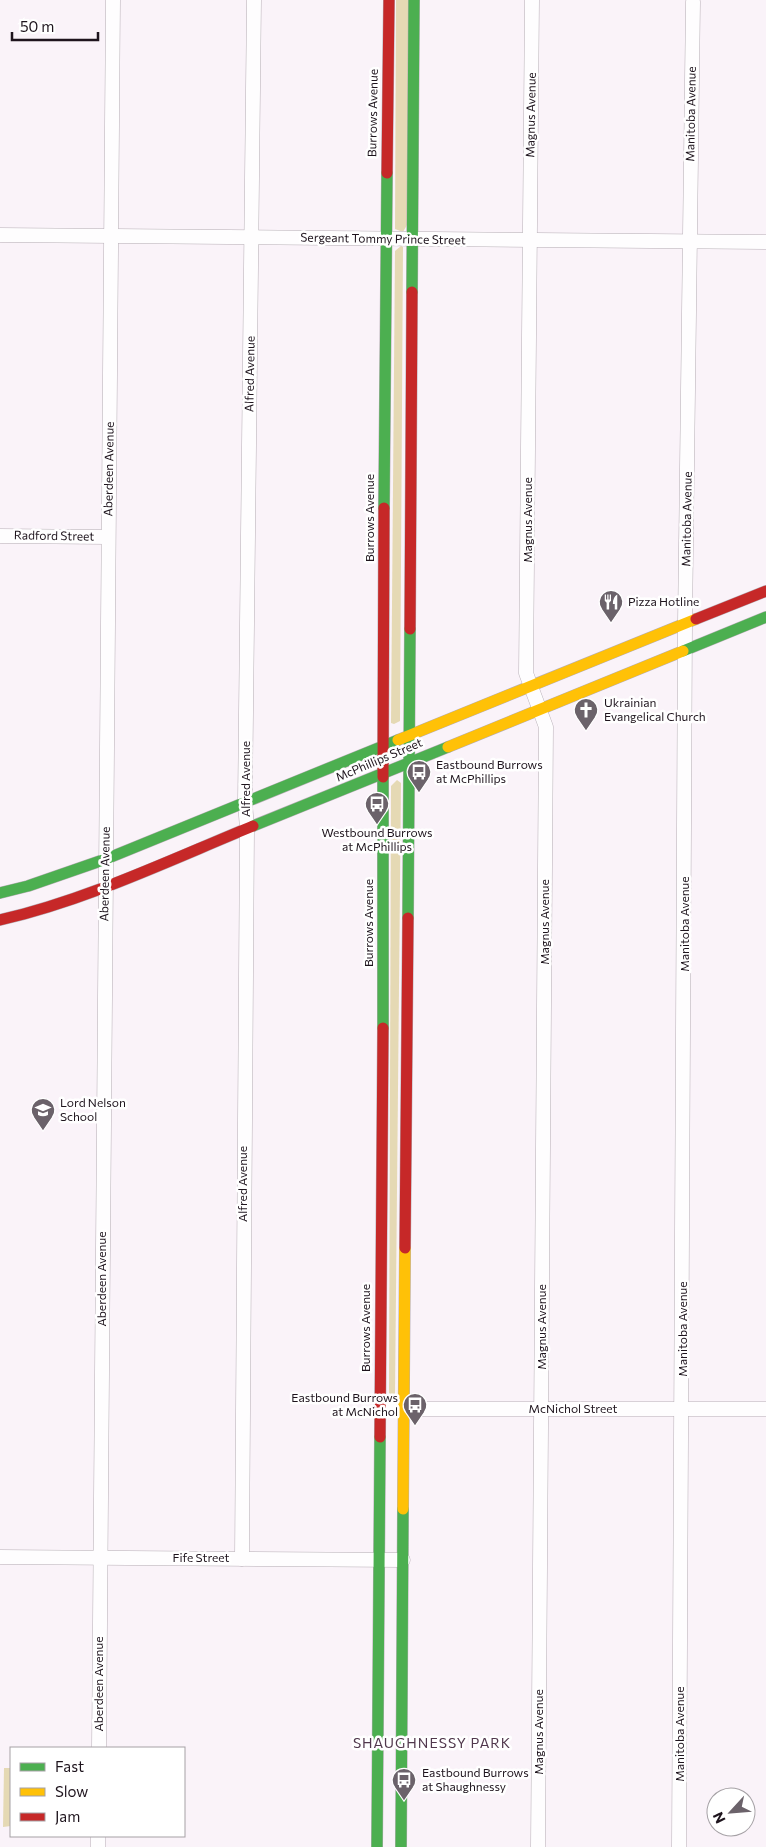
<svg xmlns="http://www.w3.org/2000/svg" width="766" height="1847" font-family="Commissioner,sans-serif">
  <style>
    .green { fill: #e5d9b4 }
    .lines { fill: none; stroke-linecap: round; stroke-linejoin: round }
    .street-casing { stroke: #b6aeb5; stroke-width: 15 }
    .fast-casing { stroke: #b6aeb5; stroke-width: 12 }
    .slow-casing { stroke: #b6aeb5; stroke-width: 12 }
    .jam-casing { stroke: #b6aeb5; stroke-width: 12 }
    .street { stroke: #fefdfe; stroke-width: 14 }
    .fast { stroke: #4caf50; stroke-width: 11 }
    .slow { stroke: #ffc107; stroke-width: 11 }
    .jam { stroke: #c62828; stroke-width: 11 }
    .labels { text-anchor: middle; stroke-width: 5; stroke-linejoin: round; paint-order: stroke }
    .street-label { font-size: 12px; fill: #1e141d; stroke: #fff }
    .poi-label { font-size: 12px; fill: #1e141d; stroke: #fff; text-anchor: start }
    .neighbourhood-label { font-size: 14px; letter-spacing: 1px; fill: #51384d; stroke: #fff }
  </style>
  <rect width="100%" height="100%" fill="#faf3f9"/>
  <g class="green">
    <path d="M396,0H409L407,225L403,232L395,229Z"/>
    <path d="M401,246L403,247L400,721L394,724L391,723L395,251Z"/>
    <path d="M397,780L401,783L395,1395H392L389,1393L391,786Z"/>
    <path d="M4,1768H11V1826L3,1827Z"/>
  </g>
  <g class="lines">
    <g class="street-casing">
      <g id="street">
        <path d="M532,0L526,673L546,727L538,1847"/>
        <path d="M0,235L766,242"/>
        <path d="M0,536L108,537"/>
        <path d="M379,1409H766"/>
        <path d="M0,1557L403,1560"/>
        <path d="M242,1559L247,829L245,802L254,0"/>
        <path d="M99,1748L113,0"/>
        <path d="M98,1847V1836"/>
        <path d="M679,1847L685,623L693,2"/>
      </g>
    </g>
    <g class="fast-casing">
      <g id="fast">
        <path d="M412,292L414,0"/>
        <path d="M384,508L387,173"/>
        <path d="M683,651L766,617"/>
        <path d="M383,777V1028"/>
        <path d="M253,826L448,747"/>
        <path d="M0,893L28,886L106,859L398,740"/>
        <path d="M408,918L410,629"/>
        <path d="M377,1847L380,1437"/>
        <path d="M401,1847L403,1509"/>
      </g>
    </g>
    <g class="slow-casing">
      <g id="slow">
        <path d="M398,740L696,619"/>
        <path d="M448,747L683,651"/>
        <path d="M403,1509L405,1248"/>
      </g>
    </g>
    <g class="jam-casing">
      <g id="jam">
        <path d="M387,173L389,0"/>
        <path d="M696,619L766,591"/>
        <path d="M410,629L412,292"/>
        <path d="M383,777L384,508"/>
        <path d="M0,920C87,900 170,860 253,826"/>
        <path d="M405,1248L408,918"/>
        <path d="M380,1437L383,1028"/>
      </g>
    </g>
    <use href="#street" class="street"/>
    <use href="#fast" class="fast"/>
    <use href="#slow" class="slow"/>
    <use href="#jam" class="jam"/>
  </g>
  <defs>
    <g id="restaurant-pin" transform="scale(1.25)"><path d="M0 17L-7.5 6A9.5 9.5 0 1 1 7.5 6Z" fill="#6b626a" stroke="#fff"/><path d="M-5-6h1v4h1v-4h1v4h1v-4h1v5L-1.5 .5V6h-2V.5L-5-1ZM5-6V6H3V1.5H1.5Q1.5-4 5-6Z" fill="#fff"/></g>
    <g id="church-pin" transform="scale(1.25)"><path d="M0 17L-7.5 6A9.5 9.5 0 1 1 7.5 6Z" fill="#6b626a" stroke="#fff"/><path d="M-1.2-6h2.4v3.5h3.3v2.4h-3.3V6h-2.4V-.1h-3.3v-2.4h3.3Z" fill="#fff"/></g>
    <g id="bus-pin" transform="scale(1.25)"><path d="M0 17L-7.5 6A9.5 9.5 0 1 1 7.5 6Z" fill="#6b626a" stroke="#fff"/><path d="M-5-6H5V4H4V6H2V4H-2V6H-4V4H-5ZM-3.5-4V0h7V-4ZM-3.5 1.2v1.5H-2V1.2ZM2 1.2v1.5H3.5V1.2Z" fill="#fff"/></g>
    <g id="school-pin" transform="scale(1.25)"><path d="M0 17L-7.5 6A9.5 9.5 0 1 1 7.5 6Z" fill="#6b626a" stroke="#fff"/><path d="M0-5L7-2L0 1L-7-2ZM-4 1L0 2.5L4 1V4Q0 6-4 4Z" fill="#fff"/></g>
  </defs>
  <g fill-rule="evenodd">
    <use href="#restaurant-pin" x="611" y="602"/>
    <use href="#church-pin" x="586" y="710"/>
    <use href="#bus-pin" x="419" y="772"/>
    <use href="#bus-pin" x="377" y="804"/>
    <use href="#school-pin" x="43" y="1110"/>
    <use href="#bus-pin" x="415" y="1405"/>
    <use href="#bus-pin" x="404" y="1780"/>
  </g>
  <g class="labels">
    <g class="street-label">
      <text transform="translate(373 113) rotate(-89)" y="4">Burrows Avenue</text>
      <text transform="translate(691 114) rotate(-89)" y="4">Manitoba Avenue</text>
      <text transform="translate(531 115) rotate(-89)" y="4">Magnus Avenue</text>
      <text transform="translate(383 239) rotate(1)" y="4">Sergeant Tommy Prince Street</text>
      <text transform="translate(250 374) rotate(-89)" y="4">Alfred Avenue</text>
      <text transform="translate(109 469) rotate(-89)" y="4">Aberdeen Avenue</text>
      <text transform="translate(370 518) rotate(-90)" y="4">Burrows Avenue</text>
      <text transform="translate(687 519) rotate(-89)" y="4">Manitoba Avenue</text>
      <text transform="translate(528 520) rotate(-90)" y="4">Magnus Avenue</text>
      <text transform="translate(54 536) rotate(1)" y="4">Radford Street</text>
      <text transform="translate(379 760) rotate(-23)" y="4">McPhillips Street</text>
      <text transform="translate(246 779) rotate(-90)" y="4">Alfred Avenue</text>
      <text transform="translate(105 874) rotate(-89)" y="4">Aberdeen Avenue</text>
      <text transform="translate(545 922) rotate(-90)" y="4">Magnus Avenue</text>
      <text transform="translate(369 923) rotate(-90)" y="4">Burrows Avenue</text>
      <text transform="translate(685 924) rotate(-90)" y="4">Manitoba Avenue</text>
      <text transform="translate(243 1184) rotate(-90)" y="4">Alfred Avenue</text>
      <text transform="translate(102 1279) rotate(-90)" y="4">Aberdeen Avenue</text>
      <text transform="translate(542 1327) rotate(-90)" y="4">Magnus Avenue</text>
      <text transform="translate(366 1328) rotate(-90)" y="4">Burrows Avenue</text>
      <text transform="translate(683 1329) rotate(-90)" y="4">Manitoba Avenue</text>
      <text x="573" y="1413">McNichol Street</text>
      <text x="201" y="1562">Fife Street</text>
      <text transform="translate(99 1684) rotate(-90)" y="4">Aberdeen Avenue</text>
      <text transform="translate(539 1732) rotate(-90)" y="4">Magnus Avenue</text>
      <text transform="translate(680 1734) rotate(-90)" y="4">Manitoba Avenue</text>
    </g>
    <g class="poi-label">
      <text x="628" y="606">Pizza Hotline</text>
      <text x="604" y="707">Ukrainian<tspan x="604" dy="14">Evangelical Church</tspan></text>
      <text x="436" y="769">Eastbound Burrows<tspan x="436" dy="14">at McPhillips</tspan></text>
      <text x="377" y="837" text-anchor="middle">Westbound Burrows<tspan x="377" dy="14">at McPhillips</tspan></text>
      <text x="60" y="1107">Lord Nelson<tspan x="60" dy="14">School</tspan></text>
      <text x="398" y="1402" text-anchor="end">Eastbound Burrows<tspan x="398" dy="14">at McNichol</tspan></text>
      <text x="422" y="1777">Eastbound Burrows<tspan x="422" dy="14">at Shaughnessy</tspan></text>
    </g>
    <g class="neighbourhood-label">
      <text x="432" y="1748">SHAUGHNESSY PARK</text>
    </g>
  </g>
  <rect x="10" y="1747" width="175" height="90" fill="#ffffff" stroke="#a5a1a5"/>
  <rect x="20" y="1763" width="25" height="8" fill="#4caf50" stroke="#a5a1a5"/>
  <text x="55" y="1772" font-size="15" fill="#1e141d">Fast</text>
  <rect x="20" y="1788" width="25" height="8" fill="#ffc107" stroke="#a5a1a5"/>
  <text x="55" y="1797" font-size="15" fill="#1e141d">Slow</text>
  <rect x="20" y="1813" width="25" height="8" fill="#c62828" stroke="#a5a1a5"/>
  <text x="55" y="1822" font-size="15" fill="#1e141d">Jam</text>
  <g transform="translate(731 1812) rotate(244)"><circle r="24" fill="#ffffff" stroke="#a5a1a5"/>
  <path d="M0-4L9 19L0 12L-9 19Z" fill="#6b626a"/>
  <text y="-8" font-size="14" font-weight="bold" text-anchor="middle" fill="#1e141d">N</text>
  </g>
  <path d="M12 32v8h86v-8" fill="none" stroke="#1e141d" stroke-width="2.5"/>
  <text x="20" y="32" font-size="15" fill="#1e141d" stroke="#ffffff" stroke-width="4" paint-order="stroke">50 m</text>
</svg>
